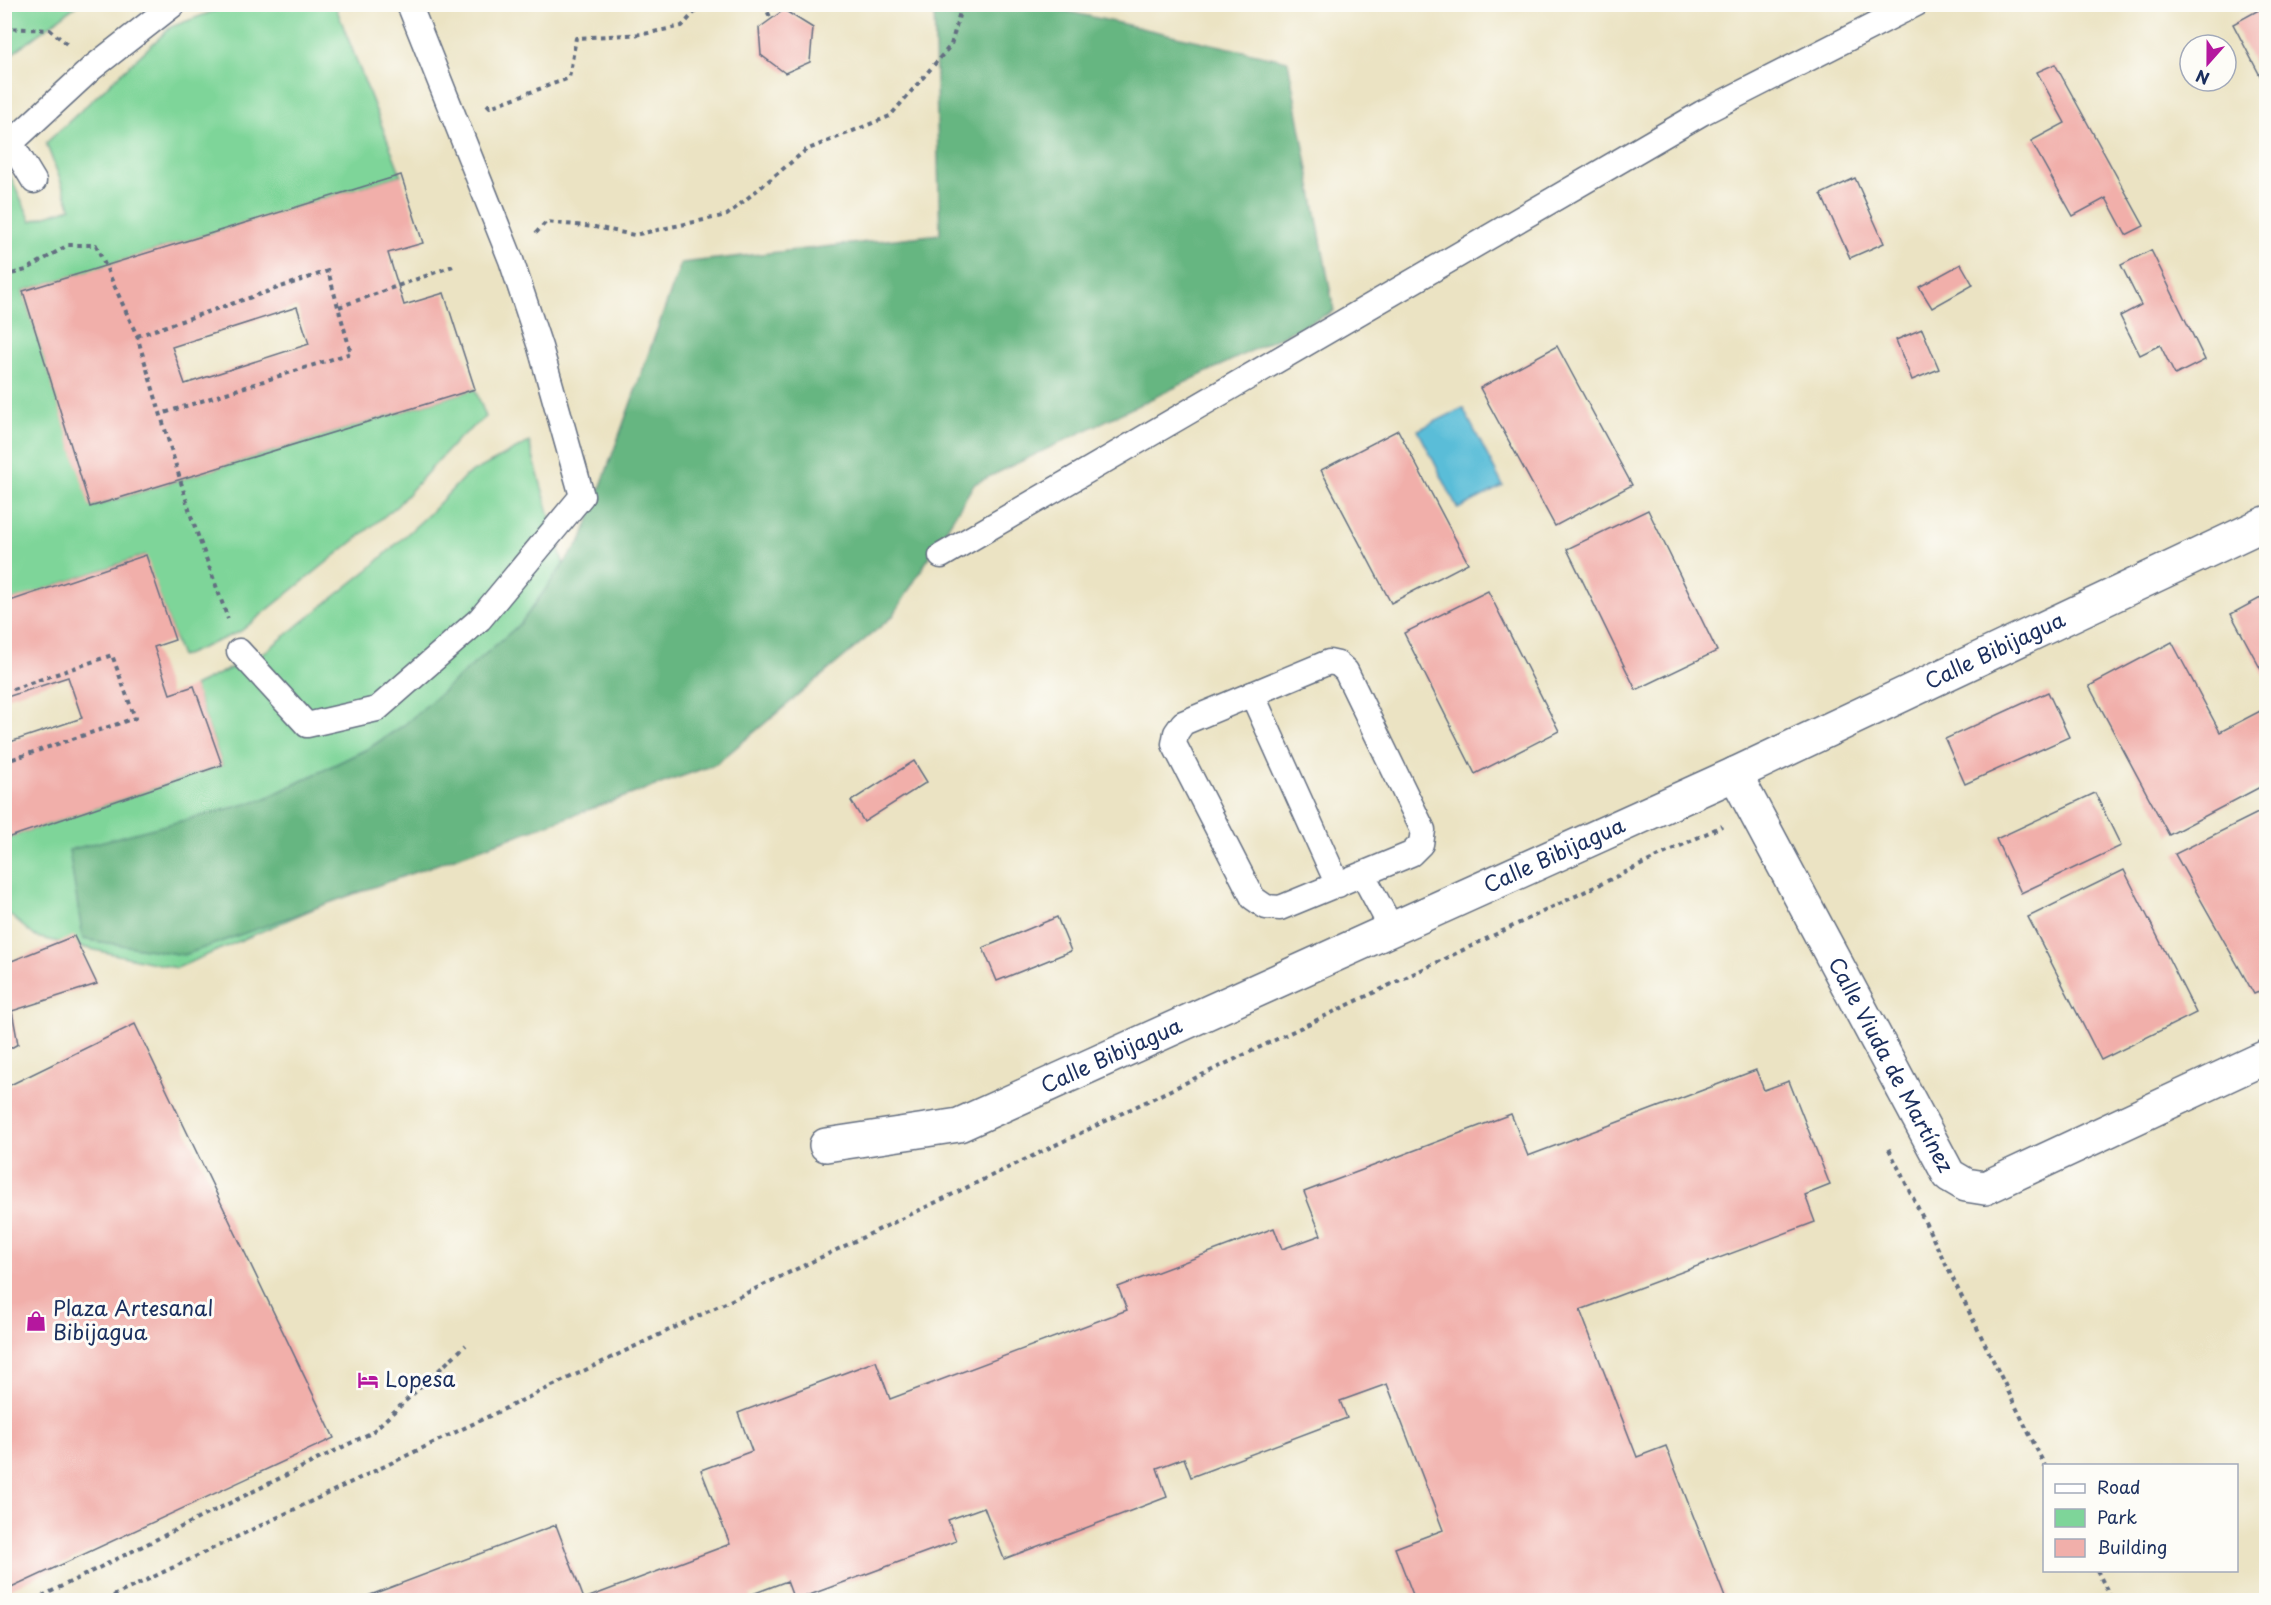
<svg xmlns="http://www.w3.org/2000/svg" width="2271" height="1605" font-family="'Playpen Sans',sans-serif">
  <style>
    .green { fill: #7ed599; stroke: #4c827c; stroke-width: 1.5 }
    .forest { fill: #66b681; stroke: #407270; stroke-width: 1.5 }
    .water { fill: #5abdd8; stroke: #3a769b; stroke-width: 1.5 }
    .building { fill: #f1afaa; fill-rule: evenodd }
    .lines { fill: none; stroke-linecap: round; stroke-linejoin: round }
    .lane-casing { stroke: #646e81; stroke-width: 27 }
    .street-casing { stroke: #646e81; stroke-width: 36 }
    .path { stroke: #646e81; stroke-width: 4; stroke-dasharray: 4.5 4.5; stroke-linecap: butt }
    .lane { stroke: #fff; stroke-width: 24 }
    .street { stroke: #fff; stroke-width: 33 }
    .labels { text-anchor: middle; stroke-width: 6; stroke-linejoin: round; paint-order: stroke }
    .street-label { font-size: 21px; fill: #1b2f5e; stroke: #fdfcf7 }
    .poi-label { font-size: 21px; fill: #1b2f5e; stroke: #fdfcf7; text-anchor: start }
  </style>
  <rect width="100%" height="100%" fill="#fdfcf7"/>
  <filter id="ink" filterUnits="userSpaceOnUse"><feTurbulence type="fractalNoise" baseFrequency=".0167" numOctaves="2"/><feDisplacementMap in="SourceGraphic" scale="12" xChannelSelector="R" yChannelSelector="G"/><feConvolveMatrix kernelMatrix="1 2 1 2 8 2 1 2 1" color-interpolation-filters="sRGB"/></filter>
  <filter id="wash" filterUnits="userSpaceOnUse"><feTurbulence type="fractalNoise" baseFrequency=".008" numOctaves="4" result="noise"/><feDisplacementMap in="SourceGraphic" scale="24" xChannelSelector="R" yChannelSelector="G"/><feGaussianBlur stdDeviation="1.35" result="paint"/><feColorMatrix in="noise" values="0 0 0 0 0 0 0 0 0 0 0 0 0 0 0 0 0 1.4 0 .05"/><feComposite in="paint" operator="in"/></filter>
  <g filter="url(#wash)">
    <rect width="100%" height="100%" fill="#ebe3c3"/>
    <g class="green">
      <path d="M5,4H77V5L5,59Z"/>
      <path d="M230,5H335L401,175L23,291L91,507L475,389L486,417L457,440L397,506L241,631L181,657L145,555L5,603L4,162L31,221L71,208L46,143L171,27Z"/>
      <path d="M529,442L623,775L177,968L36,937L5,911L4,839L222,765L194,686L266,651L369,569L429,514L465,476Z"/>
    </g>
    <path class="forest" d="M934,5H1039L1288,61L1334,311L974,484L893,616L716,764L184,955L83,939L69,850L262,800L369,748L404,725L521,623L582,539L681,263L940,234Z"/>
    <path class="water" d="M1463,408L1503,486L1458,509L1418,430Z"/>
    <g id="blocks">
      <g class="building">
        <path d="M2266,6V87L2233,24Z"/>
        <path d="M784,10L813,28L810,62L785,73L761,55L759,28Z"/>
        <path d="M2055,64L2144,226L2126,235L2106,198L2073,216L2031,141L2065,123L2037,72Z"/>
        <path d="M401,175L423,243L388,253L404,305L444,293L475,389L90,507L23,291ZM297,307L309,344L185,384L172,347Z"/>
        <path d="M1855,178L1884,243L1850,258L1821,194Z"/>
        <path d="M2151,250L2205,360L2175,375L2160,345L2140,355L2120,316L2141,305L2121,265Z"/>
        <path d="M1961,264L1973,285L1932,308L1919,287Z"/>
        <path d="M1922,329L1939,369L1912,380L1896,340Z"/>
        <path d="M1557,346L1632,485L1555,526L1480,388Z"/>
        <path d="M1398,430L1468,563L1391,603L1321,470Z"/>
        <path d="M1648,510L1717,651L1636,690L1567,549Z"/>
        <path d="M146,555L175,640L154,647L170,694L194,686L222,765L4,839V744L82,718L68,677L4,698V603Z"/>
        <path d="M1488,591L1559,731L1475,774L1404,633Z"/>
        <path d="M2266,595V679L2231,614Z"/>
        <path d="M2172,642L2220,732L2266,708V784L2169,835L2089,686Z"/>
        <path d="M2048,692L2069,737L1965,784L1945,739Z"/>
        <path d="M914,761L927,782L864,822L851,801Z"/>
        <path d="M2095,793L2121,846L2021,893L1996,839Z"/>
        <path d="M2266,809V989L2254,994L2175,854Z"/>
        <path d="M2124,870L2196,1013L2101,1060L2028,917Z"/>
        <path d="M1057,917L1071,951L997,981L983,948Z"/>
        <path d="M74,936L97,984L12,1011L18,1044L4,1052V964Z"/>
        <path d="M135,1024L334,1438L7,1590L4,1584V1088Z"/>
        <path d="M1756,1070L1764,1090L1789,1081L1830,1185L1805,1195L1815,1222L1580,1310L1637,1457L1666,1446L1726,1600H1415L1395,1548L1443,1530L1387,1384L1340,1401L1347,1418L1191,1477L1184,1458L1157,1468L1167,1497L1004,1559L984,1507L948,1520L956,1541L796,1600H794L787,1581L750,1595L752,1600H357L556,1525L584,1599L730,1544L701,1470L752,1451L738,1413L876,1361L890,1399L1127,1310L1118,1287L1274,1228L1282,1249L1321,1235L1304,1192L1511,1114L1528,1156Z"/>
      </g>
    </g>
  </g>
  <g filter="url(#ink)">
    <use href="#blocks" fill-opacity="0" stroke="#646e81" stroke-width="1.5"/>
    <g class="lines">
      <g class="lane-casing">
        <g id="lane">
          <path d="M11,143L34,181"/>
          <path d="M4,145L11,143L92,68L174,4"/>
          <path d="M941,556L1702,113L1916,4"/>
          <path d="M239,651L307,725L377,709L480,619L582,496L540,347L511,260L409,4"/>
          <path d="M1329,662L1338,664L1346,671L1423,830L1421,844L1411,854L1280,908L1266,907L1253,898L1174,744L1176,733L1183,723Z"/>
          <path d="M1252,694L1338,885"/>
          <path d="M1363,875L1392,929"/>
        </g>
      </g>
      <g class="street-casing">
        <g id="street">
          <path id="s1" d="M1735,774L1949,1175L1966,1185L1985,1188L2266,1057"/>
          <path id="s2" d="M826,1145L959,1125L1735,774L2266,523"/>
        </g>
      </g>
      <g class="path">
        <path d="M764,4L771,19"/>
        <path d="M4,28L50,30L68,45"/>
        <path d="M487,104L490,107L569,78L576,38L644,34L682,26L702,4"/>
        <path d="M536,233L546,222L595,227L634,235L727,215L806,150L890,116L951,45L961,8L958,4"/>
        <path d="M4,276L26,270L68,245H96L137,336L192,519L228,619"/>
        <path d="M339,307L453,266"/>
        <path d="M137,336L328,271L351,353L161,414"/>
        <path d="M4,692L112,655L135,718L4,762"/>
        <path d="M1889,1149L2045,1466"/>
        <path d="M2097,1570L2112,1600"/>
        <path d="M34,1600L371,1433L466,1345"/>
        <path d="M105,1600L1722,826"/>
      </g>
      <use href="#lane" class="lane"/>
      <use href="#street" class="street"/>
    </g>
  </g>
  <defs>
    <g id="shop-bare" transform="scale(1.62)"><path d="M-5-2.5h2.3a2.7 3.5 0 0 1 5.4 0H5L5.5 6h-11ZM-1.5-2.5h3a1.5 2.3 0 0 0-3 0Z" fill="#b5179e" stroke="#fdfcf7" stroke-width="2.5" paint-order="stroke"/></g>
    <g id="hotel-bare" transform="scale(1.62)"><path d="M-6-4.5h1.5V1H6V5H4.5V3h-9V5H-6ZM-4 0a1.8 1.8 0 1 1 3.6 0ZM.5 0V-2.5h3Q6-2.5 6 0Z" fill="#b5179e" stroke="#fdfcf7" stroke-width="2.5" paint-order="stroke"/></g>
  </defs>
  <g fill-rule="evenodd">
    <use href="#shop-bare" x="36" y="1321"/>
    <use href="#hotel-bare" x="368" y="1380"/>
  </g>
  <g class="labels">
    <g class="street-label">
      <text dy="7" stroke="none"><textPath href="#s2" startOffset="1274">Calle Bibijagua</textPath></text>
      <text dy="7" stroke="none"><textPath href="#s2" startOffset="788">Calle Bibijagua</textPath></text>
      <text dy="7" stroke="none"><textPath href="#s2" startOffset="302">Calle Bibijagua</textPath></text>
      <text dy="7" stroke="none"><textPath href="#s1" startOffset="330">Calle Viuda de Martínez</textPath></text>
    </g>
    <g class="poi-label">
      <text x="53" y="1316">Plaza Artesanal<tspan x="53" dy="24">Bibijagua</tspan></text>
      <text x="385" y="1387">Lopesa</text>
    </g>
  </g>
  <rect width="2271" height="1605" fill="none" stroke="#fdfcf7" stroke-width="24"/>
  <rect x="2043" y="1464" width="195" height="108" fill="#fdfcf7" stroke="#a3aaba" stroke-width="1.5"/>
  <rect x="2055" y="1484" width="30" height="9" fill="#ffffff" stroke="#a3aaba" stroke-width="1.5"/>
  <text x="2097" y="1494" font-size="18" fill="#1b2f5e">Road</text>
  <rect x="2055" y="1509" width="30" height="18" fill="#7ed599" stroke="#a3aaba" stroke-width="1.5"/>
  <text x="2097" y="1524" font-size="18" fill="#1b2f5e">Park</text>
  <rect x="2055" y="1539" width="30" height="18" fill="#f1afaa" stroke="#a3aaba" stroke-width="1.5"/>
  <text x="2097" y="1554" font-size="18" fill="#1b2f5e">Building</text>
  <g transform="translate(2208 63) rotate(201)"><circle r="28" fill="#fdfcf7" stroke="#a3aaba" stroke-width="1.5"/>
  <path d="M0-4.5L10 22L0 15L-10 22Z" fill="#b5179e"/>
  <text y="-9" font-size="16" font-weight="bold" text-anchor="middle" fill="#1b2f5e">N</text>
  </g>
</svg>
